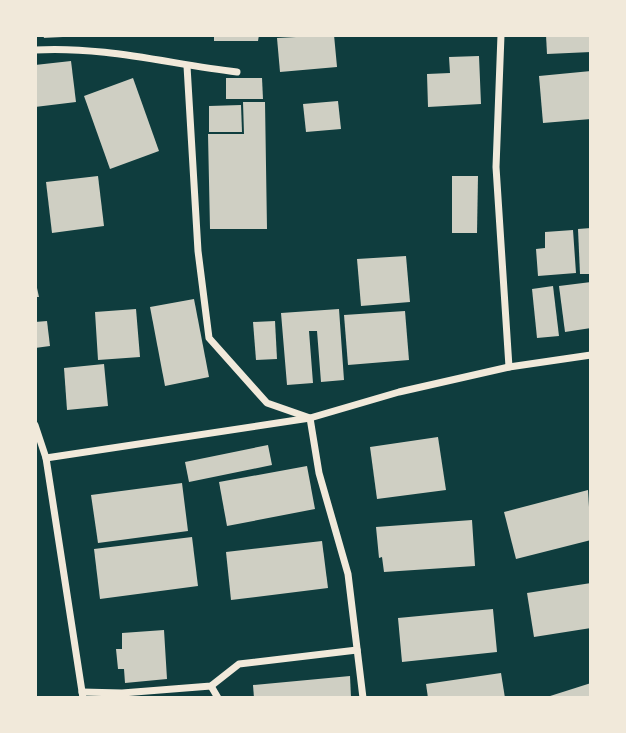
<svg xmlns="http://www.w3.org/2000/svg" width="626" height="733" font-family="'Fira Sans Condensed',sans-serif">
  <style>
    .building { fill: #cfcfc3 }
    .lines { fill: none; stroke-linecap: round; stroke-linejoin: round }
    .minor { stroke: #f1e9da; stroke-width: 7 }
  </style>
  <rect width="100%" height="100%" fill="#0f3d3e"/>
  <g class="building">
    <path d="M43,35H63V37L44,38Z"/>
    <path d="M214,35H259L258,41H214Z"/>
    <path d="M334,35L337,67L280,72L277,38Z"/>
    <path d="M546,35H591V52L547,54Z"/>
    <path d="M479,56L481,104L428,107L427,74L450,73L449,57Z"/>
    <path d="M71,61L76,102L35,107V65Z"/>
    <path d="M591,71V119L543,123L539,76Z"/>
    <path d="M133,78L159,151L110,169L84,96Z"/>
    <path d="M226,78H262L263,99H226Z"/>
    <path d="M338,101L341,129L306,132L303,104Z"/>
    <path d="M243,102H265L267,229H210L208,134H244Z"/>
    <path d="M241,105L242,132H209V106Z"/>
    <path d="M98,176L104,226L52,233L46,182Z"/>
    <path d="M452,176H478L477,233H452Z"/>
    <path d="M591,228V274H580L578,229Z"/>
    <path d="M573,230L576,273L538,276L536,249L545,248V232Z"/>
    <path d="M406,256L410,302L361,306L357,259Z"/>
    <path d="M35,279L39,297H35Z"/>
    <path d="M591,282V328L565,332L559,286Z"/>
    <path d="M553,286L559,336L537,338L532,289Z"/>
    <path d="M194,299L209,377L165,386L150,307Z"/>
    <path d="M136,309L140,357L98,360L95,312Z"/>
    <path d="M339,309L344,380L321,382L317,331H309L313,383L287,385L281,313Z"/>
    <path d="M405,311L409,360L348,365L344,315Z"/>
    <path d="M47,321L50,346L35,348V322Z"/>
    <path d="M275,321L277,359L256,360L253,322Z"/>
    <path d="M104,364L108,406L67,410L64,368Z"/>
    <path d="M438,437L446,490L377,499L370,447Z"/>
    <path d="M268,445L272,465L189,482L185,462Z"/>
    <path d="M307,466L315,509L227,526L219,482Z"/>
    <path d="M182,483L188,531L98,543L91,495Z"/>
    <path d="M588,490L591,540L516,559L504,512Z"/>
    <path d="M472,520L475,566L384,572L382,557L379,558L376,527Z"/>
    <path d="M192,537L198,586L100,599L94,549Z"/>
    <path d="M322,541L328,588L231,600L226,552Z"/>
    <path d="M591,583V628L534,637L527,593Z"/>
    <path d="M493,609L497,652L402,662L398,618Z"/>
    <path d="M164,630L167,679L125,683L124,669H118L116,649H122V633Z"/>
    <path d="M501,673L505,698H428L426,684Z"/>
    <path d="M350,676L351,698H254L253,685Z"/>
    <path d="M591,683V698H547V697Z"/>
  </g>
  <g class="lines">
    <g class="minor">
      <path d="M501,35L496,167L509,367"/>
      <path d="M35,50C104,46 169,64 237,72"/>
      <path d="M187,66L198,251L209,338L267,403L310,418L319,473L348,574L363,698"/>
      <path d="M35,425L46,458L83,698"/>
      <path d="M46,458L310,418L399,392L509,367L591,355"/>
      <path d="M211,686L218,698"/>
      <path d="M82,692L122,693L211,686L239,664L357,650"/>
    </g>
  </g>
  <rect width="626" height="733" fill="none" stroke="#f1e9da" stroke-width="74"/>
</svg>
